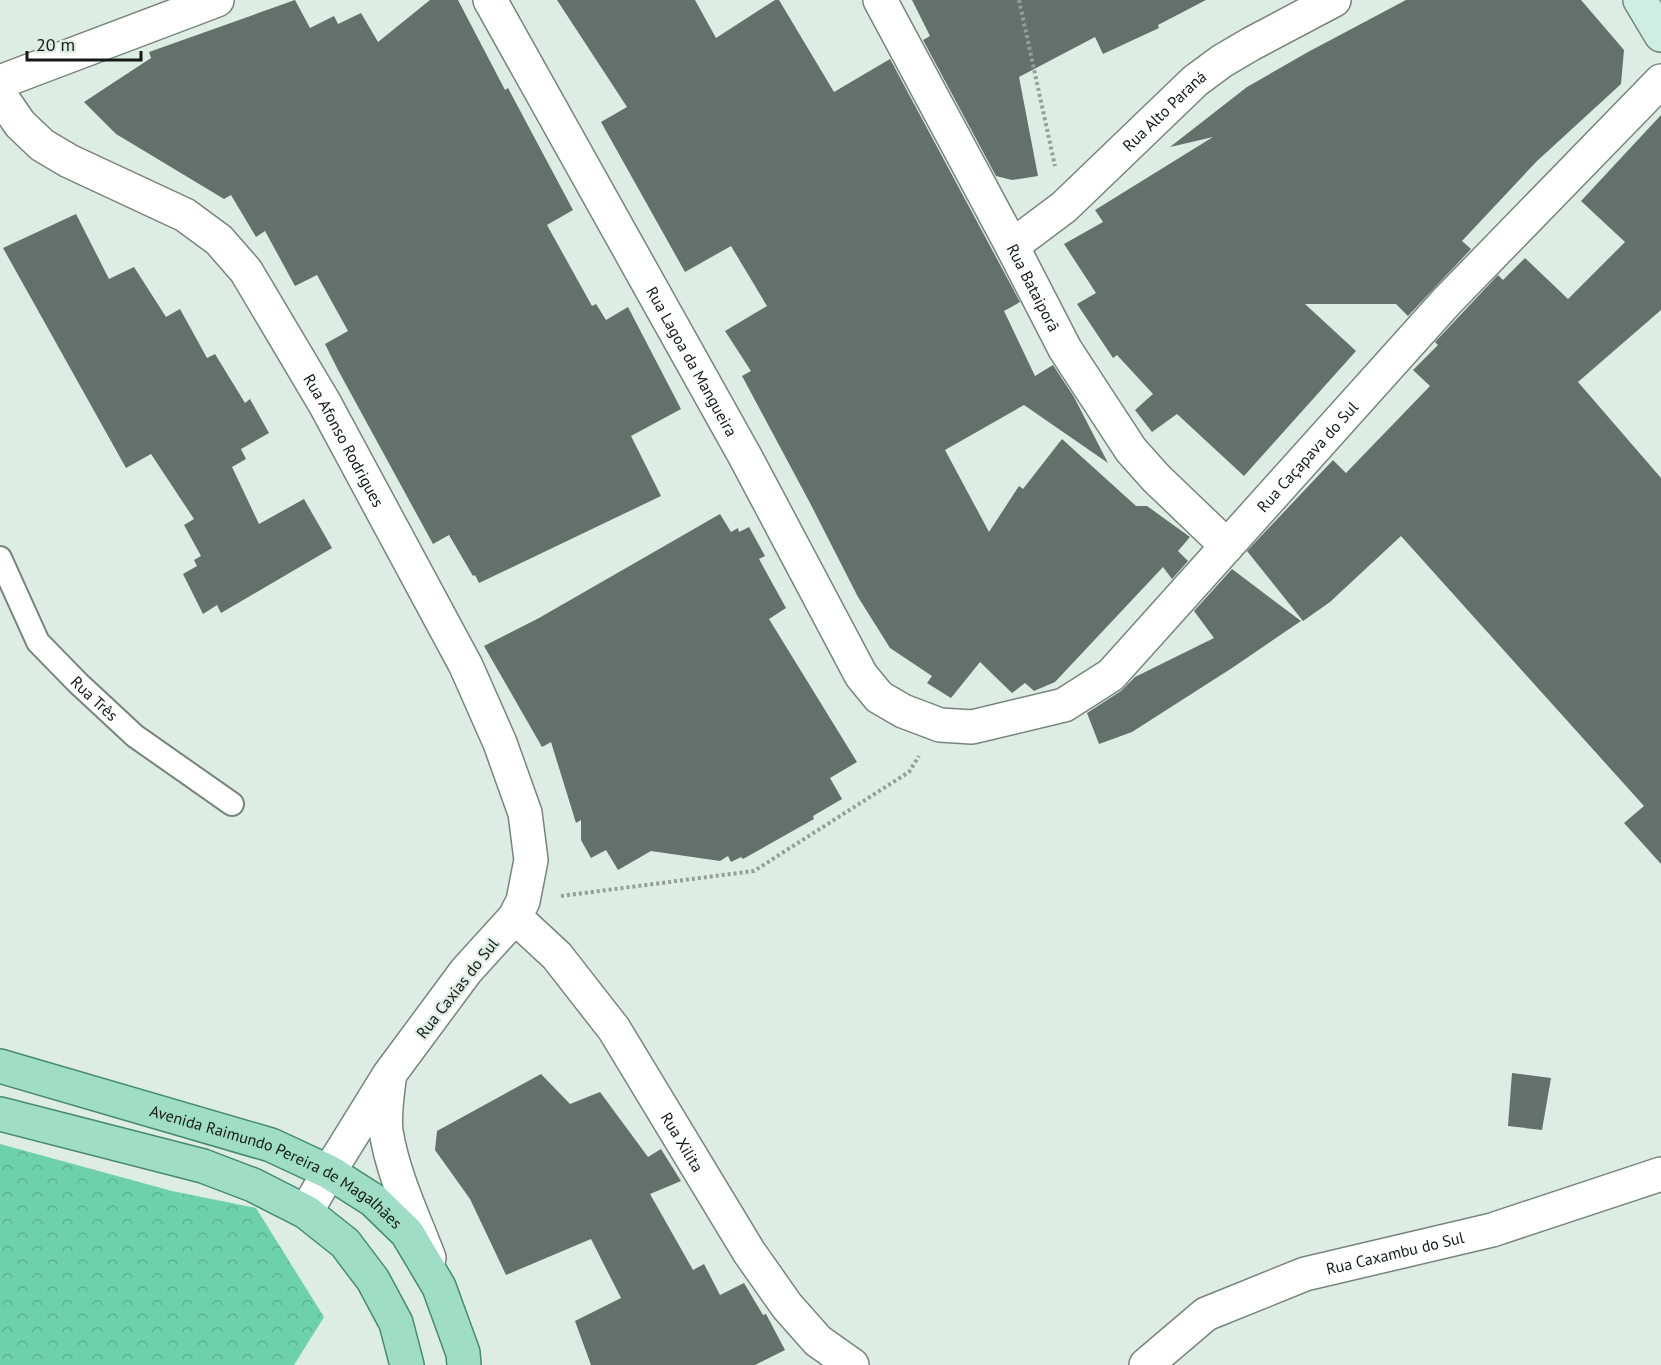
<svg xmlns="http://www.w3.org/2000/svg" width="1661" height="1365" font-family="'PT Sans',sans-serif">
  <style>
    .forest { fill: url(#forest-crowns) }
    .building { fill: #64706b }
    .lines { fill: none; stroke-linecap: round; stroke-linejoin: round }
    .service-casing { stroke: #77847e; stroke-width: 26 }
    .minor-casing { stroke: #77847e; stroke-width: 36 }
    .secondary-casing { stroke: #77847e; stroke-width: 36 }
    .primary-casing { stroke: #458a71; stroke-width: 36 }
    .path { stroke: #949e9a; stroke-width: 4; stroke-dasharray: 3 3; stroke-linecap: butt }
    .service { stroke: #fff; stroke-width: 22 }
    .minor { stroke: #fff; stroke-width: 33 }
    .secondary { stroke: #cfeee3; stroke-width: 33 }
    .primary { stroke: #9fddc7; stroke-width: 33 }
    .labels { text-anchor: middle; stroke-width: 4.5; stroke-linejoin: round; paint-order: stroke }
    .street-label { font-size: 16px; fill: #151a18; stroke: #deece6 }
  </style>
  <defs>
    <pattern id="forest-crowns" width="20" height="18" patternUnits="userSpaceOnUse" patternTransform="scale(1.5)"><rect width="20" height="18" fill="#6cd1ac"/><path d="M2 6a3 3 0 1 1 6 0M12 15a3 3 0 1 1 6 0" fill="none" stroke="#5db393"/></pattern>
  </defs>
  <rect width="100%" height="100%" fill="#deece6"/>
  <path class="forest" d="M0,1144L172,1191L256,1208L324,1317L294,1365H0Z"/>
  <g class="building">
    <path d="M295,0L310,28L334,16L338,24L361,13L378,42L430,0H458L505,90L508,88L573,210L547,225L592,306L596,304L606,320L628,307L681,409L631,436L661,496L479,583L475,575L473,576L449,535L433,544L338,370L325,344L348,331L317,275L295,286L265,231L256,237L231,195L224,199L136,146L116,134L84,102L151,58L149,52Z"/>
    <path d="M557,0H695L716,38L775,0H779L834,92L890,59L1020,302L1004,311L1035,376L1053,365L1074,397L1108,463L1024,405L945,450L989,532L1019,486L1023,489L1062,439L1136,506H1147L1190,537L1178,551L1188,561L1172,579L1163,567L1055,682L1034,691L1025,683L1012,693L980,662L951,698L927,683L932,676L890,648L858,597L810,503L742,376L751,371L725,331L767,306L731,246L685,272L601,122L627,107Z"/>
    <path d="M912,0H1206L1158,25L1159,28L1103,54L1095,37L1019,77L1038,176L1012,180L996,176L923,40L930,36Z"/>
    <path d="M1406,0H1581L1624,50L1621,84L1536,162L1462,241L1471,249L1408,316L1396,304H1305L1356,351L1244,476L1177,414L1152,432L1135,410L1153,394L1117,355L1113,358L1077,304L1096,293L1064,244L1103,222L1095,210L1213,137L1170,147L1247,87L1308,52Z"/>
    <path d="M1661,115V310L1578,382L1661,478V864L1624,823L1644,806L1401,536L1330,602L1303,621L1247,551L1333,460L1346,473L1430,386L1413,370L1438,345L1435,342L1498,275L1503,280L1525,258L1568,299L1625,242L1581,201Z"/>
    <path d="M76,214L109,279L134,267L166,317L180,309L207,358L215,354L245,403L250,399L269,433L241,449L246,459L232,467L259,524L304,499L332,548L221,613L217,605L203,614L183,574L197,566L194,560L201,556L184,525L194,519L151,454L126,468L3,248Z"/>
    <path d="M720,514L731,532L738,528L739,532L749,527L765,556L759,559L786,608L769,619L857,762L830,778L842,799L813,816L814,819L743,859L741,857L731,862L728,856L720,861L651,851L618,870L606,850L591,858L581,840V820L576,823L551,742L542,747L484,646L539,618Z"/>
    <path d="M1232,569L1301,621L1232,668L1132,732L1099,744L1087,713L1121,691L1135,677L1214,638L1194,611Z"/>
    <path d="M1512,1073L1551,1078L1542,1130L1508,1126Z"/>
    <path d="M541,1074L570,1104L600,1092L648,1157L661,1149L681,1181L650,1194L693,1270L704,1264L720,1295L744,1283L763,1315L766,1314L785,1350L755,1365H591L575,1321L621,1298L591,1239L506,1275L470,1199L435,1150L437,1131Z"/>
  </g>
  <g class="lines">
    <g class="service-casing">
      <g id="service">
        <path id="s1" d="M0,558L38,642L78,683L135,736L232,804"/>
      </g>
    </g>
    <g class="minor-casing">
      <g id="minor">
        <path id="s2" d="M490,0L746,458L861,675L879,697L903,711L940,725L972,727L1064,705L1111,675L1447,301L1661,81"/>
        <path id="s3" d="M880,0L1012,246L1065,349L1131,450L1156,478L1227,546"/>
        <path d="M0,82L217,0"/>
        <path id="s4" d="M0,95L20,124L42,145L69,161L185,215L219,240L246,271L325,404L466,666L500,743L525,813L531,860L523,901L515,917L466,971L389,1075L329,1172L306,1212"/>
        <path id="s5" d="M1012,246L1064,207L1195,81L1222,61L1251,44L1334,0"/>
        <path id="s6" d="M515,917L557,956L614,1029L749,1252L787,1306L818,1341L852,1365"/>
        <path d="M389,1080C387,1097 384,1114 386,1131C393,1175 413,1216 429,1258"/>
        <path id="s7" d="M1146,1365L1206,1314L1305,1274L1492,1230L1661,1174"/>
      </g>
    </g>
    <g class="secondary-casing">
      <path id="secondary" d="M1640,0L1661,35"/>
    </g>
    <g class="primary-casing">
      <g id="primary">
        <path id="s8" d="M0,1066L271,1145L329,1172L373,1200L407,1233L439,1287L463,1353L464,1365"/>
        <path d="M0,1114L203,1166L253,1185L306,1212L345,1243L373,1280L396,1323L407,1365"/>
      </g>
    </g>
    <g class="path">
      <path d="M1019,0L1055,166"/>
      <path d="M561,896L754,871L909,772L919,756"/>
    </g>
    <use href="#service" class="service"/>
    <use href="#minor" class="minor"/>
    <use href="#secondary" class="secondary"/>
    <use href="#primary" class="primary"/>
  </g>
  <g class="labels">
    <g class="street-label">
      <text dy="6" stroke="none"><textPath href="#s5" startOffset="204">Rua Alto Paraná</textPath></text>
      <text dy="6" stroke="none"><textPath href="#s3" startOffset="326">Rua Bataiporã</textPath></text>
      <text dy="6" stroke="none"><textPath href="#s2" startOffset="414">Rua Lagoa da Mangueira</textPath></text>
      <text dy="6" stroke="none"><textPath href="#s4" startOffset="504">Rua Afonso Rodrigues</textPath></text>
      <text dy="6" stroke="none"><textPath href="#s2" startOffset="1342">Rua Caçapava do Sul</textPath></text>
      <text dy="6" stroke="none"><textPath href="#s1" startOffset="172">Rua Três</textPath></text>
      <text transform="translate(457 988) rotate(-52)" y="6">Rua Caxias do Sul</text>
      <text dy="6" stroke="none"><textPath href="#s6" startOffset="282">Rua Xilita</textPath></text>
      <text dy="6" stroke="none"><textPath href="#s8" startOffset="296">Avenida Raimundo Pereira de Magalhães</textPath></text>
      <text dy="6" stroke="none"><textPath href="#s7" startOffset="278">Rua Caxambu do Sul</textPath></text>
    </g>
  </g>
  <path d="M27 51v9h114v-9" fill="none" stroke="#151a18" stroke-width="3"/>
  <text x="36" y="51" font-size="18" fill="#151a18" stroke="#deece6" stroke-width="4.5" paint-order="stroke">20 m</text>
</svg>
